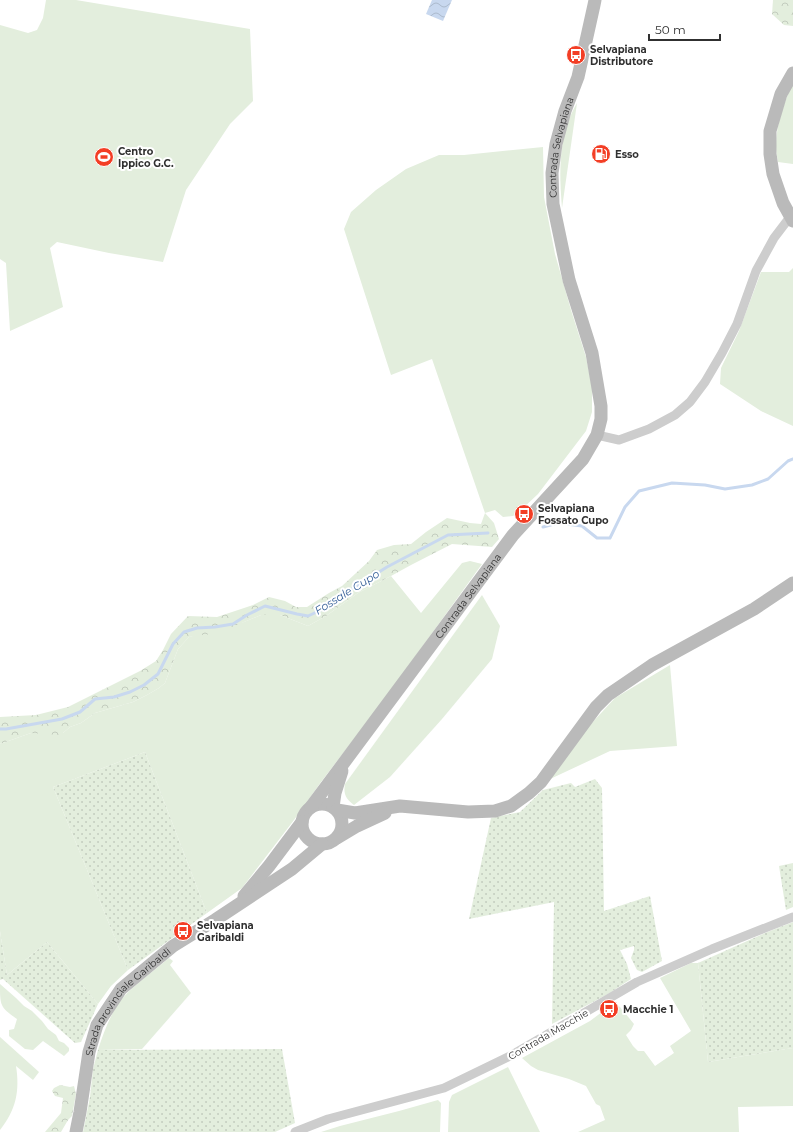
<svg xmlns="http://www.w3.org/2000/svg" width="793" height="1132" font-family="Montserrat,sans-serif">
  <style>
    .green { fill: #e3eedd }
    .forest { fill: url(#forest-crowns) }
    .garden { fill: url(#garden-dots) }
    .water { fill: url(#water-waves) }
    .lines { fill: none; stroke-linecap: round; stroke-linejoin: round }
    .stream { stroke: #c8d8ef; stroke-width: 3 }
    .street { stroke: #cdcdcd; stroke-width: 9 }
    .secondary { stroke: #bababa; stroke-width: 13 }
    .labels { text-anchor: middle; stroke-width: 4; stroke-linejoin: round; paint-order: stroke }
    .poi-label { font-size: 10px; font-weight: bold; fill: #303030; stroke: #fff; text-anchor: start }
    .street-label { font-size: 10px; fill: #303030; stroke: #fff }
    .water-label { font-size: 11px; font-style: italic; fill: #366099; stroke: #fff }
  </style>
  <defs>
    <pattern id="forest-crowns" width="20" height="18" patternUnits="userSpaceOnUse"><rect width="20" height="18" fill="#e3eedd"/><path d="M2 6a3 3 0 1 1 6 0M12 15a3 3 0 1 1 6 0" fill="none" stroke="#c3ccbe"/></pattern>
    <pattern id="garden-dots" width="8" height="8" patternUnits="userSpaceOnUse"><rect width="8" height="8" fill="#e3eedd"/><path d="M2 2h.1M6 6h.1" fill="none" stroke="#c3ccbe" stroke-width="1.8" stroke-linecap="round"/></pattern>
    <pattern id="water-waves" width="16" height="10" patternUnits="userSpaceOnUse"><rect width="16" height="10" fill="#c8d8ef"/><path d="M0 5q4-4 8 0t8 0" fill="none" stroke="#acbacd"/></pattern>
  </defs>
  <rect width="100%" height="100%" fill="#fff"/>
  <g class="green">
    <path d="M46,0H76L250,29L253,101L230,124L186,190L163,262L109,253L57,242L50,248L63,307L10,331L6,263L0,259V25L28,33L37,30L43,18Z"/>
    <path d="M793,81V164L778,162C777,156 776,151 776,146C776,123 785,102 793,81Z"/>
    <path d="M577,103L562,208C559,172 558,135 577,103Z"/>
    <path d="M543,147L544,197L555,254L571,310L586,357L592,387V412L586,431L538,494L519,512L513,516L503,517L495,510L485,513L432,359L391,375L344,229L351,212L376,190L406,169L439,155H464Z"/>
    <path d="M793,268V426L761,411L720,384L721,368L739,331L761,272H789Z"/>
    <path d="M470,561L482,564L383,701L321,782L294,820L242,888L207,913L145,752L53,787L128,970L111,986L98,1004L47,942L7,975L0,931V744L31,733H63L70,727L81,723L95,713L133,702L147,695L159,688L165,683L178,649L189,637L244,622L261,615H280L308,626L326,616L358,593L391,576L421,613L462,563Z"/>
    <path d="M482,595L500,626L492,659L442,719L390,777L354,805C346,799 343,794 345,784Z"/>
    <path d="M670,665L677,746L610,751L548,780L590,725L615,698Z"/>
    <path d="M169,958L173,961L170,965L191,993L142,1049L98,1050C103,1034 109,1018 118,1004C130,987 153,972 169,958Z"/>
    <path d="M691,963H698L708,1062L793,1048V1106L738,1107L739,1132H578L605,1120L600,1106L596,1104L586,1086L569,1079L538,1070L531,1066L522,1058L590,1021L614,1003L620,1007L634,1024L631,1030L626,1035L633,1046L638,1051H644L655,1066L674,1053L670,1046L691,1031L660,978Z"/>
    <path d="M0,984L16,998L24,1006L32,1011L42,1021L48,1029L56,1035L59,1041L64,1043L69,1048V1051L64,1056L43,1041L33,1050L25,1049L9,1036V1030L14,1029L17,1019C0,1007 0,1006 0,984Z"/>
    <path d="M0,1037L39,1072L33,1080L16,1066C20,1091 16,1110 0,1130Z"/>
    <path d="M508,1067L540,1132H448L449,1102L452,1095Z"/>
    <path d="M438,1100L441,1103L440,1132H321L340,1126L399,1111Z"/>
  </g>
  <g class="forest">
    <path d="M773,0H793V26L784,25L772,14Z"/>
    <path d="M485,513L494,523L499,539L492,547L452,544L411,565L391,576L358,593L326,616L308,626L280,615H261L216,634L201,635L189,637L178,649L165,683L159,688L147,695L133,702L95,713L81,723L70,727L63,733L59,735L31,733L0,744V717L36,715L68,707L140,671L156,661L163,650L171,634L188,616L217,617L253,605L269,597L285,601L296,607H307L329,593L342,586L369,561L377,550L394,545L411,544L426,532L447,518L470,523L481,524Z"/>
    <path d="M60,1085L70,1087L74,1086L76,1094L72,1116L68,1120L61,1132H45L61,1113L63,1098L55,1096L52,1091L54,1088Z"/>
  </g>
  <g class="garden">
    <path d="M145,752L207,913L128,970L53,787Z"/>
    <path d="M595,779L602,788L604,911L650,896L662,961L642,972L637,970L631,958L634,950V946L620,950L627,964L631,979L608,994L552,1024L554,902L469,919L491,818L520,812L543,790L571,783L575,787Z"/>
    <path d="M793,863V907L786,910L779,866Z"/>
    <path d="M793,922V1048L708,1062L698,963L765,933Z"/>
    <path d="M0,931L7,975L47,942L98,1004L81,1042L75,1043L3,979L0,980Z"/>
    <path d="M282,1049L295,1123L275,1132H83L90,1097L93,1069L98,1050Z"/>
  </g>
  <path class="water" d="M432,0H452L443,21L426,14Z"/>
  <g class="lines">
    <g class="stream">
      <path d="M543,527L558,523L582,526L597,538H610L625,507L639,491L672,483L705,485L725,489L752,485L768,479L788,461L793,459"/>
      <path d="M0,729H6L62,719L80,712L95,699L114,697L130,692L144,685L158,674L173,644L184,632L197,628L215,627L233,624L247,615L265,606L297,614L308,616L321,610L336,599L387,567L448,535L488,533"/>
    </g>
    <g class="street">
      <path d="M597,435L619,440L649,429L675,415L690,402L705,382L722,353L737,324L756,271L774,238L790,217"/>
      <path d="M295,1132L328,1119L444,1088L512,1055L637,982L712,949L793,917"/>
    </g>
    <g class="secondary">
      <path d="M793,73L781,94L770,131V154L773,174L783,203L793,221"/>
      <circle cx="322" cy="824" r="20"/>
      <path id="s1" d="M311,807L513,535L583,459L597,435L601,419V406L592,353L569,280L553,204L552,173L556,144L565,111L578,77L594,5L595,0"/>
      <path d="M333,807L335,793L342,771"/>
      <path d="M337,810L355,813L400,806L468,812L495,811L511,806L529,793L541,782L596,707L608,695L652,665L754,609L793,583"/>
      <path d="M337,838L357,826L385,813"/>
      <path d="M244,896L269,866L302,822"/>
      <path id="s2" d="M76,1132L80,1112L89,1052L97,1025L121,989L173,946L215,920L292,869L322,844"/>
    </g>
  </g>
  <defs>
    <g id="bus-disc" transform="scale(1)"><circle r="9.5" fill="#f33e25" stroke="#fff"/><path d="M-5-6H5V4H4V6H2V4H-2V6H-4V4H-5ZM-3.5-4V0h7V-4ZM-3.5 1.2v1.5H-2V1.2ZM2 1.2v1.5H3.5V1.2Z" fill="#fff"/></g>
    <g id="fuel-disc" transform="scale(1)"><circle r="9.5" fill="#f33e25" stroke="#fff"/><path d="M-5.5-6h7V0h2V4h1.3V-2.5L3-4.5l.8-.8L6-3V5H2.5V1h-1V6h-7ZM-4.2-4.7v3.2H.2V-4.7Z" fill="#fff"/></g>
    <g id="stadium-disc" transform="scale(1)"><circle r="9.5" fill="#f33e25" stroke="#fff"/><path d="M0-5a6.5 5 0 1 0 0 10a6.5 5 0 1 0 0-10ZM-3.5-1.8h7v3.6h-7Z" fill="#fff"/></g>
  </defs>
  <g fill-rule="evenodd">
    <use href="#bus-disc" x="576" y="55"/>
    <use href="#fuel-disc" x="601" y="154"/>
    <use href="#stadium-disc" x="104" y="157"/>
    <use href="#bus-disc" x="524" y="514"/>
    <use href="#bus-disc" x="183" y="931"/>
    <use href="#bus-disc" x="609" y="1009"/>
  </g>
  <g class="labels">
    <g class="poi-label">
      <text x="590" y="53">Selvapiana<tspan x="590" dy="12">Distributore</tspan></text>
      <text x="118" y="155">Centro<tspan x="118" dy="12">Ippico G.C.</tspan></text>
      <text x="615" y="158">Esso</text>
      <text x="538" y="512">Selvapiana<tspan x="538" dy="12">Fossato Cupo</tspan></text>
      <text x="197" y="929">Selvapiana<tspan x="197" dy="12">Garibaldi</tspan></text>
      <text x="623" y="1013">Macchie 1</text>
    </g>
    <g class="street-label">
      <text dy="4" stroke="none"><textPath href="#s1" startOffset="765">Contrada Selvapiana</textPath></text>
      <text dy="4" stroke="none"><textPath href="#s1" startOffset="263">Contrada Selvapiana</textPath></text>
      <text dy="4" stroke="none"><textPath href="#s2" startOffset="146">Strada provinciale Garibaldi</textPath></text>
      <text transform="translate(548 1034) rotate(-30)" y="4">Contrada Macchie</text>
    </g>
    <g class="water-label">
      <text transform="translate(347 592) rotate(-32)" y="4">Fossale Cupo</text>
    </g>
  </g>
  <path d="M649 34v6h71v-6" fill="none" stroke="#303030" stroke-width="2"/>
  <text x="655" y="34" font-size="12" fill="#303030" stroke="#ffffff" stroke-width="3" paint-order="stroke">50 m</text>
</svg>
